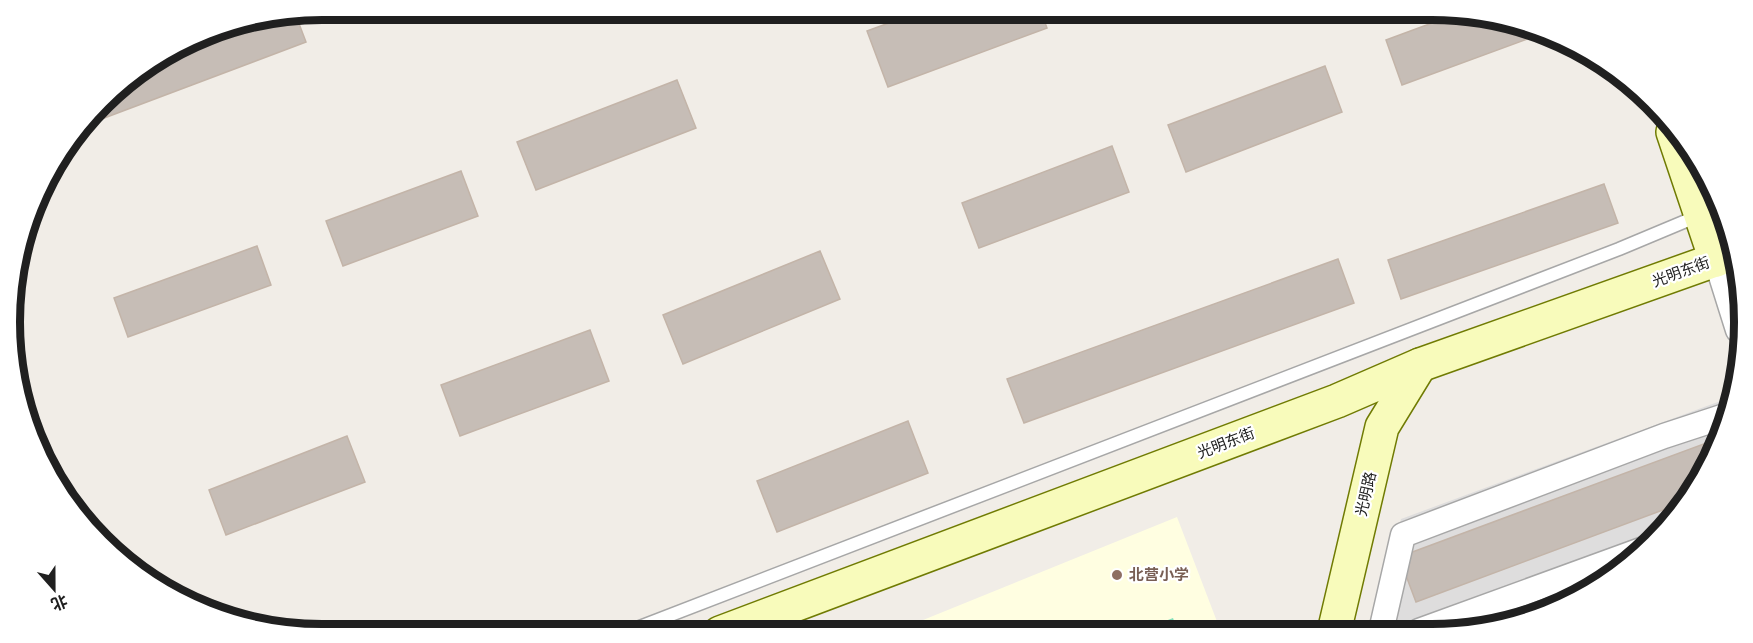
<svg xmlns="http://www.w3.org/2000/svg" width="1753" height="643" font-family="Barlow,'Noto Sans SC',sans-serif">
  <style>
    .residential { fill: #dedddd }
    .education { fill: #fffee1 }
    .pitch { fill: #84e0bb }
    .building { fill: #c6bdb6; stroke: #c3b4a8; stroke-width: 1.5 }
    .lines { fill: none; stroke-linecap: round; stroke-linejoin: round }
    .lane-casing { stroke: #a7a7a7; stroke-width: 15 }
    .street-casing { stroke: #a7a7a7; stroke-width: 27 }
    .secondary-casing { stroke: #707b03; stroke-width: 36 }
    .lane { stroke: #fff; stroke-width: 12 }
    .street { stroke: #fff; stroke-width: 24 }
    .secondary { stroke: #f8fbbb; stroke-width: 33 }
    .education-dot { fill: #8d6e63; stroke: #fff; stroke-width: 2 }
    .labels { text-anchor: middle; stroke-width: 4.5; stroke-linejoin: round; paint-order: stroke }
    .street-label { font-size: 15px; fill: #202020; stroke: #fff }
    .education-label { font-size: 15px; font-weight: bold; fill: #785e54; stroke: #fff; text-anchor: start }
    .rim { fill: none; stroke: #202020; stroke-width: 8 }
  </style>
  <rect width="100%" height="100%" fill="#f1ede7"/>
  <path class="residential" d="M1734,396L1733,403L1692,495L1638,556L1569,602L1473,631L1372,632L1401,519Z"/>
  <path class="education" d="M1177,517L1221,632L891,633Z"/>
  <path class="pitch" d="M1173,618L1178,632H1137Z"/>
  <g class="building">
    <path d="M927,9H1040L1047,28L888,87L867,31Z"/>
    <path d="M295,13L306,42L83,126L116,86L221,26Z"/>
    <path d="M1459,13L1513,20L1541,34L1402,85L1386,40Z"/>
    <path d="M1325,66L1342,112L1186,172L1168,125Z"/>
    <path d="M677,80L696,128L536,190L517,142Z"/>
    <path d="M1112,146L1129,192L979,248L962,203Z"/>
    <path d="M461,171L478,216L343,266L326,221Z"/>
    <path d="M1604,184L1618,223L1401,299L1388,260Z"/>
    <path d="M257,246L271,285L128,337L114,298Z"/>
    <path d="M820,251L840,299L683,364L663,315Z"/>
    <path d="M1338,259L1354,303L1024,423L1007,379Z"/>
    <path d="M590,330L609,381L460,436L441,385Z"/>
    <path d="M908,421L928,473L777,532L757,481Z"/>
    <path d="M347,436L365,482L226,535L209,490Z"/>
    <path d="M1717,439L1687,501L1416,602L1399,557Z"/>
  </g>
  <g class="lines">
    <g class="lane-casing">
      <path id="lane" d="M624,633L1619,249L1717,208"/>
    </g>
    <g class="street-casing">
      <g id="street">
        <path d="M1716,260L1738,330"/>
        <path d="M1381,631L1403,535L1664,436L1728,415"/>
        <path d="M1419,631L1644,549"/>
      </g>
    </g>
    <g class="secondary-casing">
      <g id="secondary">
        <path d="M1673,132L1716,260"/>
        <path d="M1334,632L1382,427L1420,365"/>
        <path d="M720,633L1337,401L1420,365L1732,254"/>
      </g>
    </g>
    <use href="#lane" class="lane"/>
    <use href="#street" class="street"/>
    <use href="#secondary" class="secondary"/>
  </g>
  <circle class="education-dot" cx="1117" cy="575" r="6"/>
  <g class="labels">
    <g class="street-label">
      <text transform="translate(1681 272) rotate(-20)" y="5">光明东街</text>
      <text transform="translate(1226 443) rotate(-21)" y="5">光明东街</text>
      <text transform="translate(1366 494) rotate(-77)" y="5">光明路</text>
    </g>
    <g class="education-label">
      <text x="1129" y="580">北营小学</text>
    </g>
  </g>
  <path d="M0 0H1753V643H0ZM322 20H1432A302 302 0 0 1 1734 322V322A302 302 0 0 1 1432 624H322A302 302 0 0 1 20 322V322A302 302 0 0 1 322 20Z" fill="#fff" fill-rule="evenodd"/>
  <path class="rim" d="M322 20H1432A302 302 0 0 1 1734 322V322A302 302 0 0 1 1432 624H322A302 302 0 0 1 20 322V322A302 302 0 0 1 322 20Z"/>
  <g transform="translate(54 589) rotate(159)" stroke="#ffffff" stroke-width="4.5" paint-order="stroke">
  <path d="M0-4.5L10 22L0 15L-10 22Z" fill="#202020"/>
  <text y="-9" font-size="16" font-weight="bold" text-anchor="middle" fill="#202020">北</text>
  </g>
</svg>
